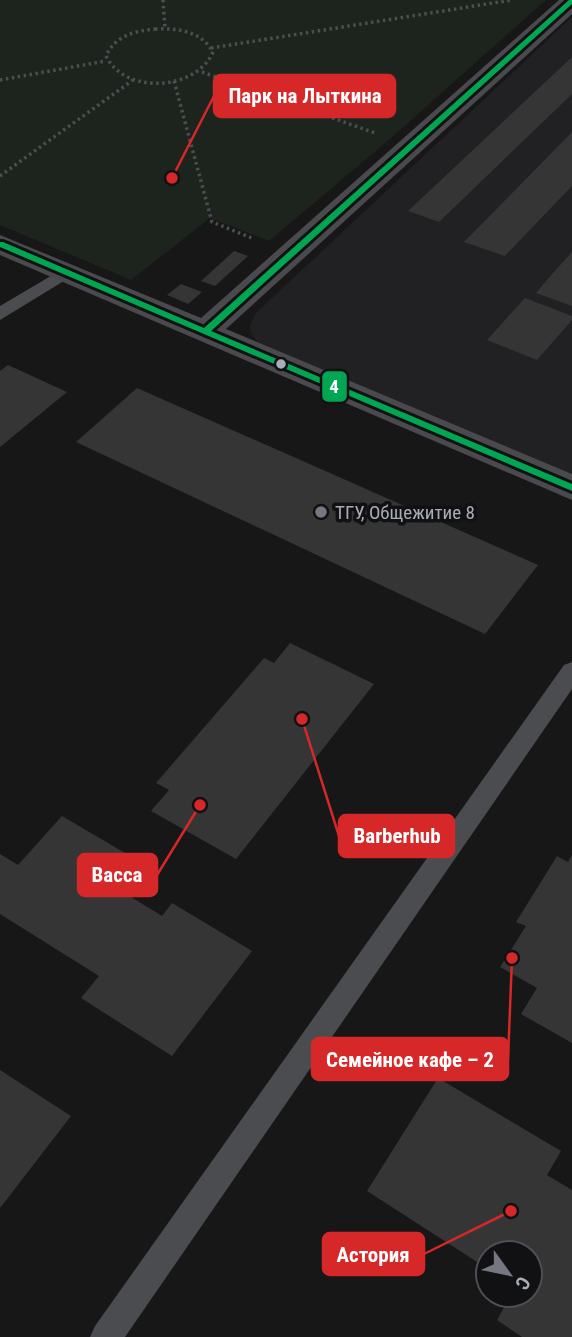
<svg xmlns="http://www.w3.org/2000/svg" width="572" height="1337" font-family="'Roboto Condensed',sans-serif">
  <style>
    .built { fill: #212123 }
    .green { fill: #1d241e }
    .building { fill: #353536 }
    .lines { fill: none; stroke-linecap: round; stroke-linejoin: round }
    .path { stroke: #4d4e52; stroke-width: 3.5; stroke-dasharray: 2.5 3.5; stroke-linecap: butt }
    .lane { fill: #4b4c50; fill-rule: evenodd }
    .secondary { fill: #4a4a4e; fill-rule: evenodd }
    .bus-1-casing { stroke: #111113; stroke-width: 6 }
    .bus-1 { fill: #00a651; fill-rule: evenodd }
    .bus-dot { fill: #a8adb8; stroke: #111113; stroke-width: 2.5 }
    .poi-dot { fill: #757880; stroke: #111113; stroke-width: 2.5 }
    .labels { text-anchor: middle; stroke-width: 7; stroke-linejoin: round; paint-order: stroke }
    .poi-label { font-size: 19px; fill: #a8adb8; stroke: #111113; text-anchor: start }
    .leader { fill: none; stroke: #d62828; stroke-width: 2.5 }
    .callout-dot { fill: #d62828; stroke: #111113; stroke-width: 2.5 }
    .callout { fill: #d62828; stroke: #d62828; stroke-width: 2.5 }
    .callout-label { font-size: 21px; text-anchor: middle; font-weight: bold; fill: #fff }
    .line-badge { stroke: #111113; stroke-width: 2.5 }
    .badge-label { font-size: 19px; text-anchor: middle; font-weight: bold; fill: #fff }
  </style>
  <rect width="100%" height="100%" fill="#171717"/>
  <path class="built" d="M572,17V474L263,348L251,334L250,326L255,314Z"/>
  <path class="green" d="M0,0H546L391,138L269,241L210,218L131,280L0,225Z"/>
  <g class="building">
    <path d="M572,57V94L439,222L408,211Z"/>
    <path d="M572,132V186L505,256L464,242Z"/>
    <path d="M234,251L248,256L215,286L201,281Z"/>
    <path d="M572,252V306L536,293L553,273Z"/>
    <path d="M181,284L202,292L188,304L167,295Z"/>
    <path d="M525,298L572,316V320L537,360L487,340Z"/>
    <path d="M8,365L67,392L0,447V371Z"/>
    <path d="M137,388L296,458L538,565L485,634L76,442Z"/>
    <path d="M290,643L374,684L236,859L151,811L169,790L156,783L264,658L274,663Z"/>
    <path d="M62,816L154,870L131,897L162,916L172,903L252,951L172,1056L81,998L99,976L0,914V854L18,865Z"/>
    <path d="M572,855V1043L521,1014L537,988L500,967L526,926L516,922L557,856L568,862Z"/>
    <path d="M0,1070L71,1116L0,1208Z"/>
    <path d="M438,1078L561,1151L547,1175L572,1190V1337H522L497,1320L511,1295H530V1253H488V1269L367,1191Z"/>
  </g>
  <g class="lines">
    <g class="path">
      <path d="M163,0L165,29"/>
      <path d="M155,29C178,28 201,31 213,52C196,91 125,95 106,56C115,36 134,31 155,29Z"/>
      <path d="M211,48L512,0"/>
      <path d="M202,72L375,133"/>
      <path d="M0,80L106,61"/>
      <path d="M174,81L212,222L254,239"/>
      <path d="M0,176L133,80"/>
    </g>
    <g class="lane">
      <path d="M66,267L75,272L72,276L0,320V306Z"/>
      <path d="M572,662V689L125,1337H90L95,1326L564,665Z"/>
    </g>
    <path class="secondary" d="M559,0H572V14L226,329L572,474V500L0,255V235L201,318Z"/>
    <g class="bus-1-casing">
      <path id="bus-1" d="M569,0H572V4L211,331L572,484V491L0,247V242H3L204,328Z"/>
    </g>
    <use href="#bus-1" class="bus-1"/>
  </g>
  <circle class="bus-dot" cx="281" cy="364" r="6"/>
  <circle class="poi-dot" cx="321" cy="512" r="7"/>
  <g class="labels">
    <g class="poi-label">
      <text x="335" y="519">ТГУ, Общежитие 8</text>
    </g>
  </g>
  <path class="leader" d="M172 178L214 96M302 719L339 836M200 805L157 875M512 958L508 1059M511 1211L424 1254"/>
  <g class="callout-dot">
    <circle cx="172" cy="178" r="7"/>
    <circle cx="302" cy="719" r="7"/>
    <circle cx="200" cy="805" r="7"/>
    <circle cx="512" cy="958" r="7"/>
    <circle cx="511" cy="1211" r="7"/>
  </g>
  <g class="callout">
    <rect x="214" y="75" width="181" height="42" rx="7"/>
    <rect x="339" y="815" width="115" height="42" rx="7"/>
    <rect x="78" y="854" width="79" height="42" rx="7"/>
    <rect x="312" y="1038" width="196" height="42" rx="7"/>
    <rect x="323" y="1233" width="101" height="42" rx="7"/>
  </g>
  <g class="callout-label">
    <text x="305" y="103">Парк на Лыткина</text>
    <text x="397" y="843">Barberhub</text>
    <text x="117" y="882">Васса</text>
    <text x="410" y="1067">Семейное кафе – 2</text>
    <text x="373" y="1262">Астория</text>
  </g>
  <rect class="line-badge" x="321" y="370" width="27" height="33" rx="7" fill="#00a651"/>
  <g class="badge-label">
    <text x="334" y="393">4</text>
  </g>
  <g transform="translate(509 1274) rotate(123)"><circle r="33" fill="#111113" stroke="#4d4f55" stroke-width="2"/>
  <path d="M0-5L12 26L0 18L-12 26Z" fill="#757880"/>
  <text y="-10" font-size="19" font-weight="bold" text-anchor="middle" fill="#a8adb8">С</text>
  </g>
</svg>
